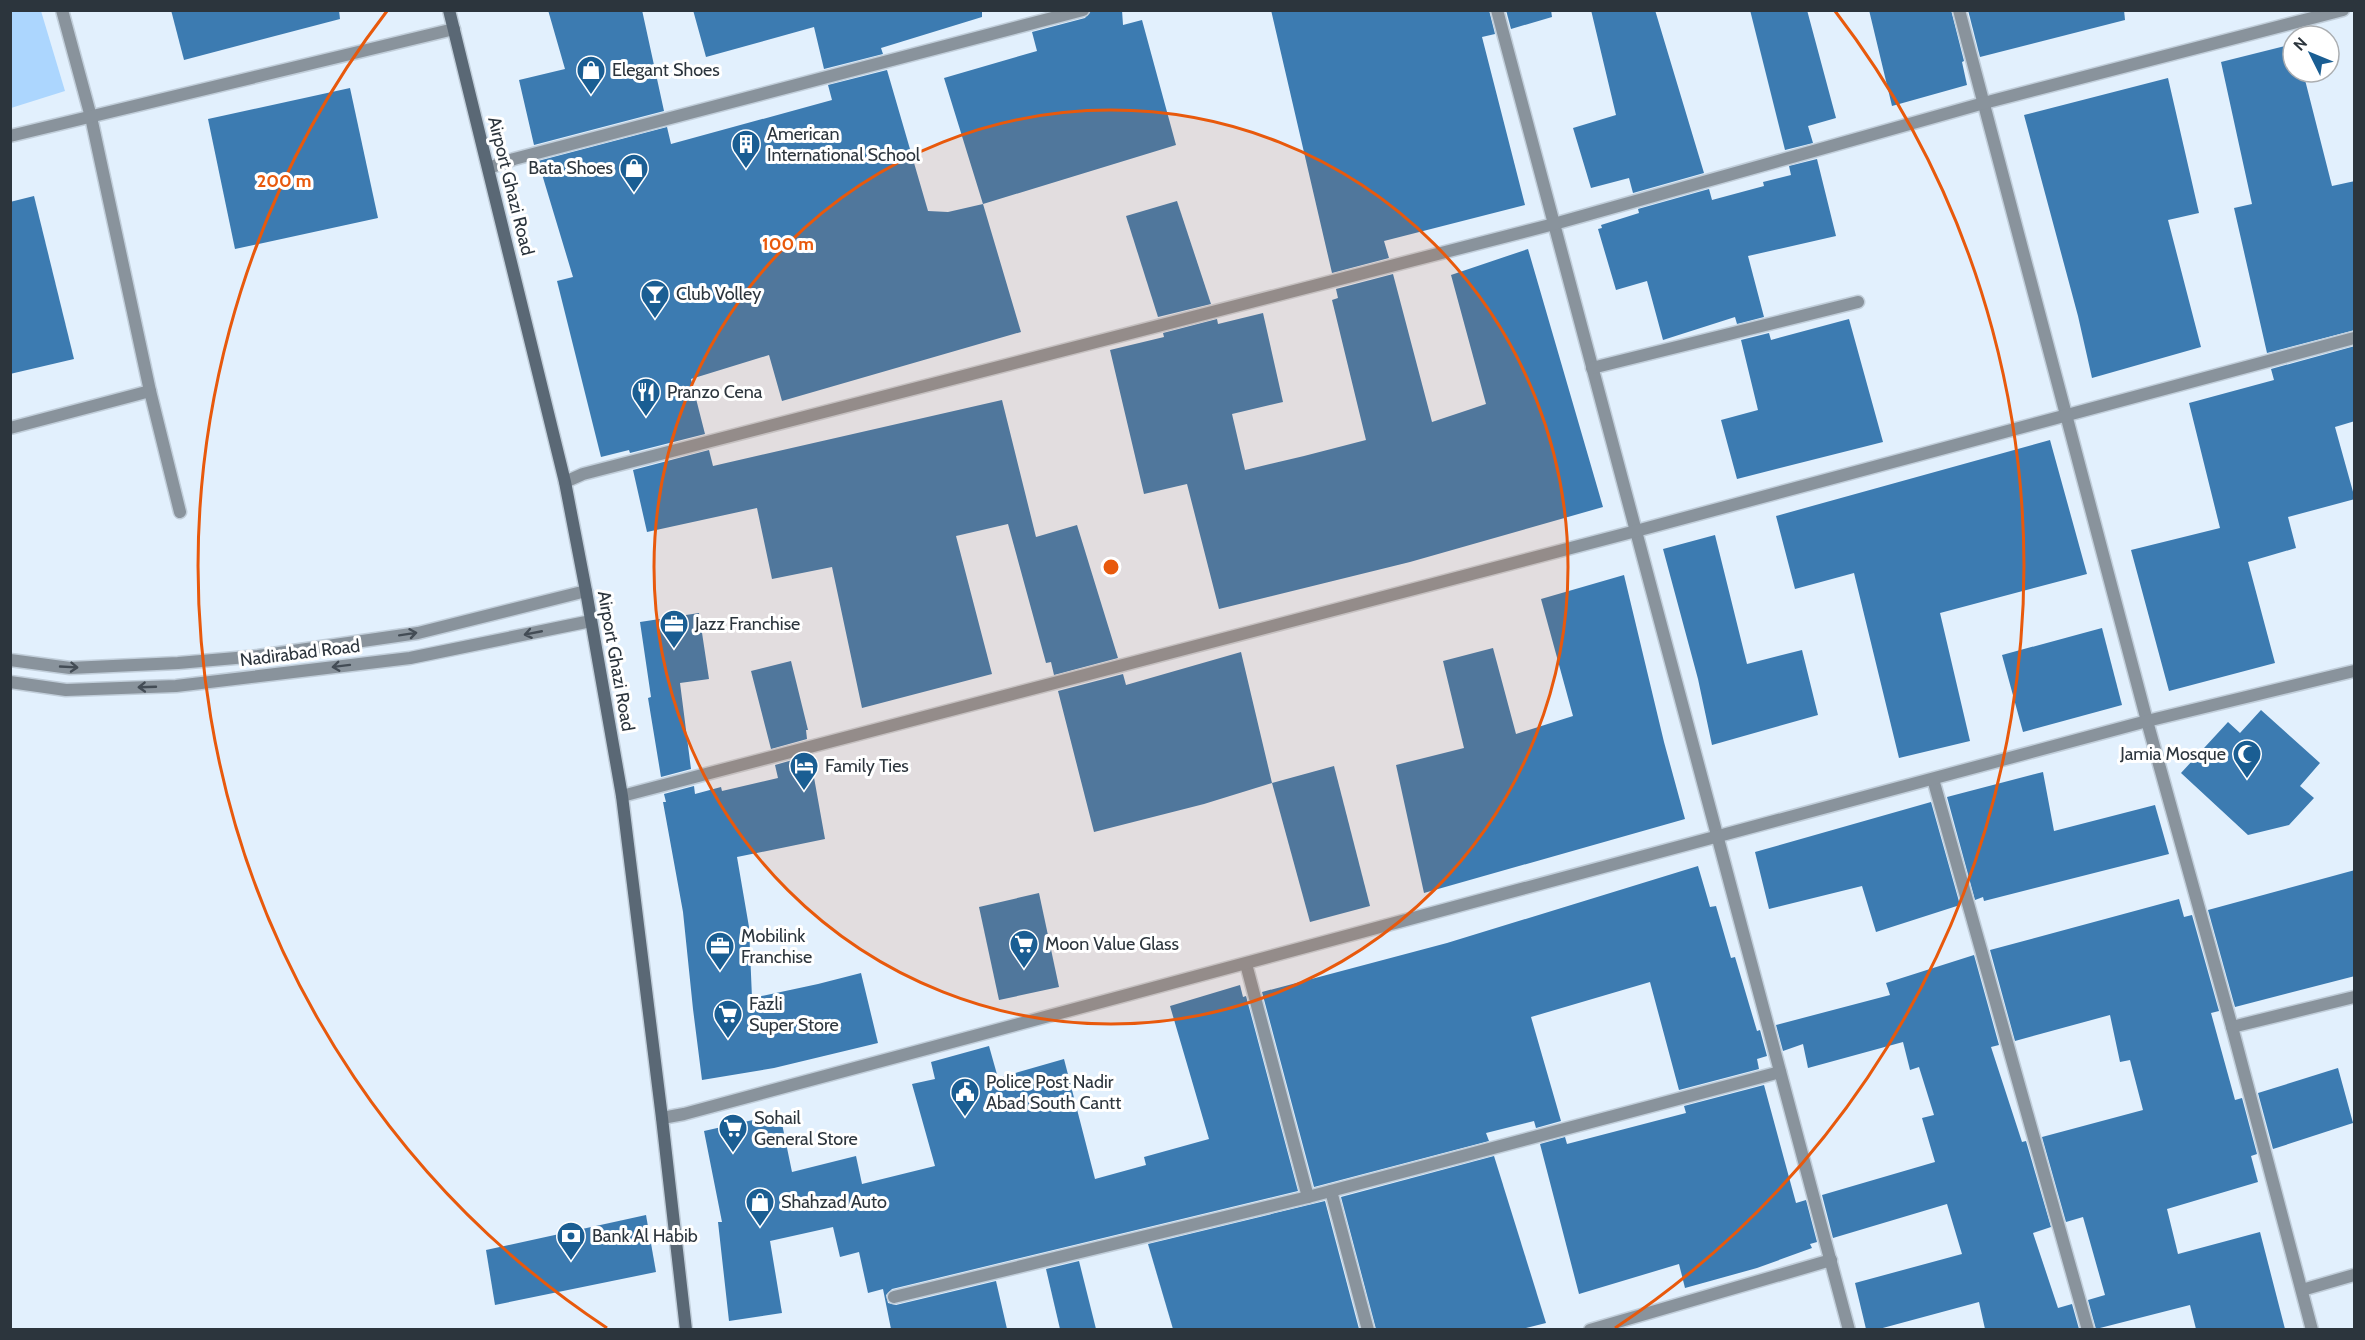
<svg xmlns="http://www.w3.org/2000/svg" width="2365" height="1340" font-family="Cabin,sans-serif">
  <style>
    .green { fill: #acd6fe }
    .building { fill: #3c7bb1 }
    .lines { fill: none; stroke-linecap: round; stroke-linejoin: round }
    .street-casing { stroke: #c1ceda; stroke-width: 15 }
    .secondary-casing { stroke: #c1ceda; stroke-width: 15 }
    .street { stroke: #89939c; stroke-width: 12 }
    .secondary { stroke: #5a6875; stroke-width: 12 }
    .oneway { stroke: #434c55 }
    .ring { fill: none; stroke: #e8590c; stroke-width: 3 }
    .labels { text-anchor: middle; stroke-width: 6; stroke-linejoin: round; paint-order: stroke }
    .poi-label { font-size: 18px; fill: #2c353d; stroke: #fff; text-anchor: start }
    .street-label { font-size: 18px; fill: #2c353d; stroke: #fff }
    .centre { fill: #e8590c; stroke: #fff; stroke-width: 3 }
    .ring-label { font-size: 18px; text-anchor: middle; font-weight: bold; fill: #e8590c; stroke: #fff; stroke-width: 6; stroke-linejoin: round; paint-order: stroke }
  </style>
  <rect width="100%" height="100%" fill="#e2f0fd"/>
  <path class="green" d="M11,10L41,11L65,91L11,108Z"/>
  <g class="building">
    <path d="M171,10H339L340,19L184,60Z"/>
    <path d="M548,10H642L664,111L534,145L519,80L565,69Z"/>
    <path d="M693,10H982V17L881,48L883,54L824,69L814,27L706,57Z"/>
    <path d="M1091,10H1122L1123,25L1142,20L1176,145L983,204L944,78L1037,51L1032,32L1085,18Z"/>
    <path d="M1271,10H1489L1495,34L1482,37L1525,205L1384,241L1389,258L1332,273Z"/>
    <path d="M1506,10H1551L1552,17L1511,29Z"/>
    <path d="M1591,10H1655L1704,173L1633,193L1629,178L1591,188L1573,128L1616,115Z"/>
    <path d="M1750,10H1807L1836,118L1808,126L1813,143L1785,150Z"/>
    <path d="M1869,10H1951L1964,61L1962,62L1967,85L1892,106Z"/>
    <path d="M1968,10H2124L2125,20L1980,57Z"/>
    <path d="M2293,44V72H2303L2332,186L2355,181V330L2267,353L2234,208L2252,204L2221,62Z"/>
    <path d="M887,70L928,211L948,212L983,204L1021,332L782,401L769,355L691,379L705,434L630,453L629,450L601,457L557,281L573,277L538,161L667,127L671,144L832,100L828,85Z"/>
    <path d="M2168,78L2199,213L2168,220L2201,347L2092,378L2078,316L2024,115Z"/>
    <path d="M350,88L378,218L235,249L208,119Z"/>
    <path d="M1817,159L1836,236L1748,256L1764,317L1737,324L1735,317L1663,340L1647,281L1616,290L1598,229L1602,228L1601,225L1639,213L1638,209L1709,189L1712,200L1764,186L1763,182L1791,175L1789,166Z"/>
    <path d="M34,196L74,359L10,374V202Z"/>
    <path d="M1177,201L1211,304L1158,317L1126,216Z"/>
    <path d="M1528,249L1603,507L1410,562L1219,609L1187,484L1144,494L1110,350L1164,337L1163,333L1217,319L1218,324L1263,313L1283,402L1232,414L1245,470L1304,456L1366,440L1332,300L1338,298L1336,289L1393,274L1432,422L1486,404L1451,275Z"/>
    <path d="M1849,319L1883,442L1737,479L1721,420L1758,410L1741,340L1769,333L1771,340Z"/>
    <path d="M2355,346V421L2335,427L2355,499L2288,517L2296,548L2248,562L2275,663L2169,691L2131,550L2220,528L2189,403L2274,380L2271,369Z"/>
    <path d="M1002,400L1036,537L1077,525L1118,658L1054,675L1051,662L1046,663L1008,524L956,536L992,674L862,708L832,567L772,579L757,508L647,532L633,470L709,450L713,466Z"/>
    <path d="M2050,440L2087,574L1940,613L1970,741L1899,758L1854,573L1795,589L1776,516Z"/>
    <path d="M1715,535L1747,664L1802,650L1818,715L1712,745L1698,679L1663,549Z"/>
    <path d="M1624,575L1664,742L1685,819L1424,893L1396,765L1464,748L1443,661L1493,648L1516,734L1573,716L1541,599Z"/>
    <path d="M699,613L709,679L680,683L691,769L661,777L648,698L651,697L640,622Z"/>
    <path d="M2102,628L2122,705L2023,732L2002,655Z"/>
    <path d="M1241,652L1272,783L1204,804L1094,832L1058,691L1123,674L1126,685Z"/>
    <path d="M791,661L808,730H806L807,739L771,749L751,671Z"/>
    <path d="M2261,710L2320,763L2300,786L2314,798L2289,825L2248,835L2181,773L2228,722L2240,733Z"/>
    <path d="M810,755L825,839L737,857L749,927L752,998L818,984L861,973L878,1043L774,1068L702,1080L693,1009L683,912L663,802H666L664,794L694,786L695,794L721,787L722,791L778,778L775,765Z"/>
    <path d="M1334,766L1370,906L1310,922L1272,783Z"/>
    <path d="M2043,772L2054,831L2155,805L2169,854L1984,901L1983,897L1975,900L1947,797Z"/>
    <path d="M1931,802L1960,905L1876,932L1862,886L1769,909L1755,852Z"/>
    <path d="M1698,866L1710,907L1716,906L1731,958L1735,957L1757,1031L1760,1030L1767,1056L1757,1059L1759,1069L1679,1090L1650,982L1531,1017L1561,1121L1536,1128L1534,1121L1486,1133L1489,1141L1314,1187L1262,992L1447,943Z"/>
    <path d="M2355,870V976L2235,1007L2208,910Z"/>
    <path d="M1039,893L1059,987L999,1000L979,907Z"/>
    <path d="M2179,899L2184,917L2192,915L2219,1011L2211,1013L2235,1100L2242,1098L2257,1154L2251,1156L2258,1182L2167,1209L2178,1254L2260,1232L2285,1329H2196L2190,1305L2096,1329L2088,1300L2105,1295L2083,1217L2066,1222L2042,1137L2143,1110L2130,1060L2120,1062L2110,1015L2015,1041L1990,950Z"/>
    <path d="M1974,955L1999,1045L1991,1047L2022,1142L2026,1141L2051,1227L2033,1233L2058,1308L2072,1304L2079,1329H1985L1979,1302L1879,1329H1866L1855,1283L1962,1254L1947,1204L1833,1238L1822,1195L1935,1162L1922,1118L1934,1115L1919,1067L1910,1070L1903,1042L1808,1068L1803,1044L1783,1051L1776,1025L1890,995L1886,983Z"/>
    <path d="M1240,985L1243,997L1246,996L1298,1191L892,1289L886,1295L888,1303L896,1305L996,1281L1007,1329H891L883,1289L868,1293L859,1252L840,1257L833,1227L770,1241L782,1313L729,1321L718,1222H722L704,1131L780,1114L792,1172L856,1156L862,1184L935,1166L912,1084L935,1079L931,1062L989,1046L998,1078L1064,1059L1095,1179L1146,1165L1144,1157L1209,1139L1170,1006Z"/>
    <path d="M2338,1068L2353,1123L2273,1149L2258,1093Z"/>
    <path d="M1764,1085L1796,1203L1806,1200L1817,1242L1810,1244L1812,1248L1757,1268L1685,1288L1679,1264L1579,1294L1540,1144L1565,1137L1567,1144L1686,1113L1684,1106Z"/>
    <path d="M1494,1156L1546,1323L1522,1329H1376L1341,1197Z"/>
    <path d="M1325,1201L1359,1329H1173L1148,1244Z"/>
    <path d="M646,1215L656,1272L495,1305L486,1250Z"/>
    <path d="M1079,1261L1096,1329H1060L1046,1269Z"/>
  </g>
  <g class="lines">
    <g class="street-casing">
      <g id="street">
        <path d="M62,10L91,117L150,391L180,512"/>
        <path d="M1497,10L1849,1330"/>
        <path d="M1959,10L2147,721L2232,1027L2312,1330"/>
        <path d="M10,136L454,29"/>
        <path d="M489,168L514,159L1083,10"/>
        <path d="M1592,368L1858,302"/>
        <path d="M10,428L150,391"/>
        <path d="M565,482L583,474L1554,224L1984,103L2343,10"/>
        <path d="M10,660L70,668L178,663L258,656L418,633L586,591"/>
        <path d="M10,682L66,690L176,686L410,658L591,621"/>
        <path d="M1933,779L2088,1330"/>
        <path d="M622,796L1636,531L2354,338"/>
        <path d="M1246,964L1308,1197"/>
        <path d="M2232,1027L2354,997"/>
        <path d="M662,1118L684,1114L2147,721L2354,671"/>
        <path d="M1331,1191L1368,1330"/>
        <path d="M2302,1290L2354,1275"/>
        <path d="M894,1297L1308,1197L1780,1072"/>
        <path d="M1590,1330L1831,1260"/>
      </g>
    </g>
    <g class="secondary-casing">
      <path id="secondary" d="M449,10L565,482L586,591L622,796L662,1118L686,1330"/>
    </g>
    <use href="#street" class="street"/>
    <use href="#secondary" class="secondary"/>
  </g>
  <defs><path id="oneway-shaft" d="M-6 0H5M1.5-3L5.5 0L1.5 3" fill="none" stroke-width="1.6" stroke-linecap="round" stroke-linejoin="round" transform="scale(1.5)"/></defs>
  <g class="oneway">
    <use href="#oneway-shaft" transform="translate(533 633) rotate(169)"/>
    <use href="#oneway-shaft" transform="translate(408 634) rotate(-9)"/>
    <use href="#oneway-shaft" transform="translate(341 666) rotate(173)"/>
    <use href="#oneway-shaft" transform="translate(69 667) rotate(3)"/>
    <use href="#oneway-shaft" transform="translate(147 687) rotate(178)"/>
  </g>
  <circle cx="1111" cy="567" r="457" fill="#e8590c" fill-opacity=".12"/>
  <g class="ring">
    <circle cx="1111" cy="567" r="457"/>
    <path d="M607 1328A913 913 0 0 1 387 11M1835 11A913 913 0 0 1 1615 1328"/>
  </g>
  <defs>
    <g id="shop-pin" transform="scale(1.5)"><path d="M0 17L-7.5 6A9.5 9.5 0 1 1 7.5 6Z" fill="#1a5e93" stroke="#fff"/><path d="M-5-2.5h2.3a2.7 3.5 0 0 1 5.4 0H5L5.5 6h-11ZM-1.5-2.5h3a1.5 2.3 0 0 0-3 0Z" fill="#fff"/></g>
    <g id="building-pin" transform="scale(1.5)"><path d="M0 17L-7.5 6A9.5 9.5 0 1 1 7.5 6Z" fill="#1a5e93" stroke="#fff"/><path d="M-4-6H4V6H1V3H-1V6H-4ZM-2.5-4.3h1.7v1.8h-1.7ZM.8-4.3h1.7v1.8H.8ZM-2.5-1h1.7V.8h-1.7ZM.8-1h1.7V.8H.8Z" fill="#fff"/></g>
    <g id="bar-pin" transform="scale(1.5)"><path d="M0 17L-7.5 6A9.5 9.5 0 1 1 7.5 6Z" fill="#1a5e93" stroke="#fff"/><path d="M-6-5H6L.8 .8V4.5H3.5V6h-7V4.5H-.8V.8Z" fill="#fff"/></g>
    <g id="restaurant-pin" transform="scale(1.5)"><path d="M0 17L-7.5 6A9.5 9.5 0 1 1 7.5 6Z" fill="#1a5e93" stroke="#fff"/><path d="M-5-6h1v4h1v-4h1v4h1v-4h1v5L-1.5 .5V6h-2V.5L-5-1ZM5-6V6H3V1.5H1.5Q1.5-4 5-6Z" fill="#fff"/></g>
    <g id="office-pin" transform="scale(1.5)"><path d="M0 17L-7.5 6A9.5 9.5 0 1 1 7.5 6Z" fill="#1a5e93" stroke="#fff"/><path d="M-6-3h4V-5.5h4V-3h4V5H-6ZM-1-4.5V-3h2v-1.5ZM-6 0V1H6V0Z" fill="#fff"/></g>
    <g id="mosque-pin" transform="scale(1.5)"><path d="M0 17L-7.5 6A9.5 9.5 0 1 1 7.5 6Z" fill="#1a5e93" stroke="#fff"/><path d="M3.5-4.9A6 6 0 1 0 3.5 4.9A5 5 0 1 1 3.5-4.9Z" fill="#fff"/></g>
    <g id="hotel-pin" transform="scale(1.5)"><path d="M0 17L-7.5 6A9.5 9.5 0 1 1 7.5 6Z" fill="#1a5e93" stroke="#fff"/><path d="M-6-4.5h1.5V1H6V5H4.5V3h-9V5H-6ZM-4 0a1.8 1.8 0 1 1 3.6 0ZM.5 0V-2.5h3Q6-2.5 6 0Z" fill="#fff"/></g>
    <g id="supermarket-pin" transform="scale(1.5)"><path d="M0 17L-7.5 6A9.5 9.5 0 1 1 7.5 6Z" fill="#1a5e93" stroke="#fff"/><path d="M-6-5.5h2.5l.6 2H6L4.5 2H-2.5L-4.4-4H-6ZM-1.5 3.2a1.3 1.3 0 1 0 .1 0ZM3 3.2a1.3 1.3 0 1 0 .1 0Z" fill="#fff"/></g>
    <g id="civic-pin" transform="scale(1.5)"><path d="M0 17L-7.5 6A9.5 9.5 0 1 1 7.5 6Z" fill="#1a5e93" stroke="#fff"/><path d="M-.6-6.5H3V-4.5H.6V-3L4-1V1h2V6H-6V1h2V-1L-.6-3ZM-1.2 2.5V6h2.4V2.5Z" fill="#fff"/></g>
    <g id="bank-pin" transform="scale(1.5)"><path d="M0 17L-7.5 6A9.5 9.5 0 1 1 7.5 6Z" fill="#1a5e93" stroke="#fff"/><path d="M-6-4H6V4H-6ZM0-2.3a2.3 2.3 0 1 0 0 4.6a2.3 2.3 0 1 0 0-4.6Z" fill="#fff"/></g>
  </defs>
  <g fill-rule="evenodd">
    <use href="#shop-pin" x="591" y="70"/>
    <use href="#building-pin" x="746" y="144"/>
    <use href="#shop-pin" x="634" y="168"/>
    <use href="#bar-pin" x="655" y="294"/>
    <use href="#restaurant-pin" x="646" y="392"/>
    <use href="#office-pin" x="674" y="624"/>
    <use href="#mosque-pin" x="2247" y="754"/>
    <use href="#hotel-pin" x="804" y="766"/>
    <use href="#supermarket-pin" x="1024" y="944"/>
    <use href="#office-pin" x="720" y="946"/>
    <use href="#supermarket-pin" x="728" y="1014"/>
    <use href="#civic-pin" x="965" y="1092"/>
    <use href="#supermarket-pin" x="733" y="1128"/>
    <use href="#shop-pin" x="760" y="1202"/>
    <use href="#bank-pin" x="571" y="1236"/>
  </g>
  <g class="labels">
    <g class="poi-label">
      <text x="612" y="76">Elegant Shoes</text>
      <text x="767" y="140">American<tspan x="767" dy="21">International School</tspan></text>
      <text x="613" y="174" text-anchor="end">Bata Shoes</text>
      <text x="676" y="300">Club Volley</text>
      <text x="667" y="398">Pranzo Cena</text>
      <text x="695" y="630">Jazz Franchise</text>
      <text x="2226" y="760" text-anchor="end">Jamia Mosque</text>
      <text x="825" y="772">Family Ties</text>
      <text x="741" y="942">Mobilink<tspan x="741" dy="21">Franchise</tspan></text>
      <text x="1045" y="950">Moon Value Glass</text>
      <text x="749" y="1010">Fazli<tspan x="749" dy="21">Super Store</tspan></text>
      <text x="986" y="1088">Police Post Nadir<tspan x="986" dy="21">Abad South Cantt</tspan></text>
      <text x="754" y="1124">Sohail<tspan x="754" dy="21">General Store</tspan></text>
      <text x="781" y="1208">Shahzad Auto</text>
      <text x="592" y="1242">Bank Al Habib</text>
    </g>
    <g class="street-label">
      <text transform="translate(511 186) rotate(76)" y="6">Airport Ghazi Road</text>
      <text transform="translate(300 653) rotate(-7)" y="6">Nadirabad Road</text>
      <text transform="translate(616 661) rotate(80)" y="6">Airport Ghazi Road</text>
    </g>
  </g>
  <circle cx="1111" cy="567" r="9" class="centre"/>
  <g class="ring-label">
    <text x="284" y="187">200 m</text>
    <text x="788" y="250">100 m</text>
  </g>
  <rect width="2365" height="1340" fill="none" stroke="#2c353d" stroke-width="24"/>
  <g transform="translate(2311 54) rotate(313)"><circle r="28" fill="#ffffff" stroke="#abaeb1" stroke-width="1.5"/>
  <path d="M0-4.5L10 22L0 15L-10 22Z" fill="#1a5e93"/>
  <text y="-9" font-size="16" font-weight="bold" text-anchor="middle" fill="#2c353d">N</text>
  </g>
</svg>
